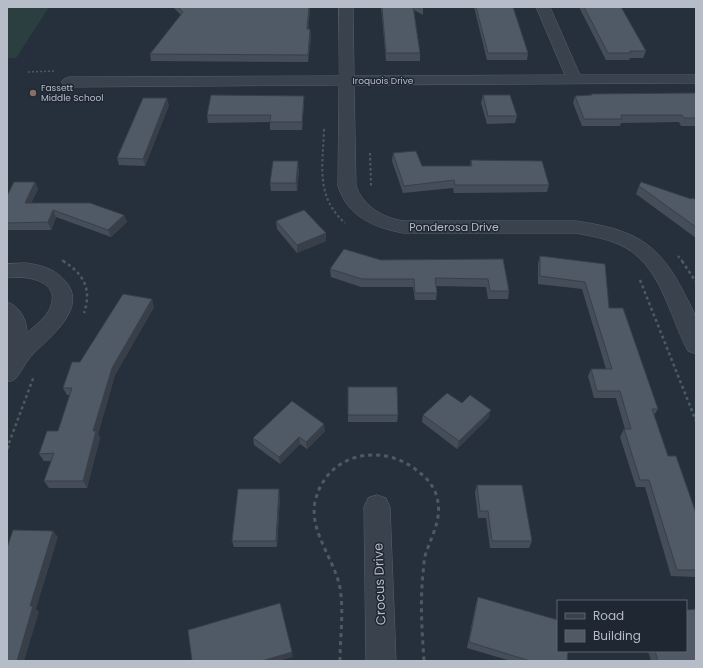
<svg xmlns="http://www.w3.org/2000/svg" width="703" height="668" font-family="Poppins,sans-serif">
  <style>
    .green { fill: #2b3f40 }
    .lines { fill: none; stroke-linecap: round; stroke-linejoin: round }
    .street-casing { stroke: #58606b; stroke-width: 1 }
    .path-far3 { stroke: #4a5c5f; stroke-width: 1.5; stroke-dasharray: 2 2; stroke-linecap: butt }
    .path-far2 { stroke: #4a5c5f; stroke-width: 2; stroke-dasharray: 2.5 2.5; stroke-linecap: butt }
    .path-far1 { stroke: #4a5c5f; stroke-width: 2.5; stroke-dasharray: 3 3; stroke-linecap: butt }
    .path { stroke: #4a5c5f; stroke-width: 3; stroke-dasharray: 4 4; stroke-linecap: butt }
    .street { fill: #3a424d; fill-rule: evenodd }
    .wall { fill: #454d59 }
    .shaded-wall { fill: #383f48 }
    .building { fill: #505a67; stroke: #383f48 }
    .education-dot { fill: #8d6e63; stroke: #1f2732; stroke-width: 1.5 }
    .labels { text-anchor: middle; stroke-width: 3; stroke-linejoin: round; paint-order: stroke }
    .far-street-label { font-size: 9px; fill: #b6bdc8; stroke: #1f2732 }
    .far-poi-label { font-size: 9px; fill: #b6bdc8; stroke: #1f2732; text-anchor: start }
    .street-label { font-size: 11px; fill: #b6bdc8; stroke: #1f2732 }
    .near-street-label { font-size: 13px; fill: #b6bdc8; stroke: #1f2732 }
  </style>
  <rect width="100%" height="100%" fill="#26303c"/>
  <path class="green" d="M7,7H49L16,58H7Z"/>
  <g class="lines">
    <g class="street-casing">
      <g id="street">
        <path d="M339,7H353L354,76L565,75L536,7H550L580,75H696V83L354,85L356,186C364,207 382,217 403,221H576C629,229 656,239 682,289C686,298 694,309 696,320C698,330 696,343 696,354L688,351C668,314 661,262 618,244C604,238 590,236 576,233H403C373,227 348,217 338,186L339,85L69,87L64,85L61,82L64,79L69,77L339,76Z"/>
        <path d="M26,263C41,265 56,269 66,282C88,308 50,337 33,354C26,361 21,373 15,379C14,381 9,381 7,382V302C20,306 27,320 27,333C34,326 46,318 50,308C62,280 25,275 7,278V264Z"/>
        <path d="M377,495L386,498L390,507L396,661H366L364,507L368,498Z"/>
      </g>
    </g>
    <path class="path-far3" d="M28,72L54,71"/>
    <g class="path-far2">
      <path d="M324,129C323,166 315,196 345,223"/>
      <path d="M370,153L371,186"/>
      <path d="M678,256L683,262"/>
      <path d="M62,260L65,262"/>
    </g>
    <g class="path-far1">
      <path d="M63,261C84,274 92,289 84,313"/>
      <path d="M682,261L696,282"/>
      <path d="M640,280L696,421"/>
      <path d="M9,443L34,376"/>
    </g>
    <g class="path">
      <path d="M7,449L10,442"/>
      <path d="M340,661C340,637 344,612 340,588C335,560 309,532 315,502C326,452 384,441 420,473C427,478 433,486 436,494C443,515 434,531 427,550C424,557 424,565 423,573C420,602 422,632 424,661"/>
    </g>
    <use href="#street" class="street"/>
  </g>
  <g class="wall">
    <path d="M173,7H310L308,29H310L311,36L308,62L151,61L150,54L181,15Z"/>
    <path d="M381,7H423V15L414,10L420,53V61H386Z"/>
    <path d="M474,7H513L528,53L527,60H487Z"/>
    <path d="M579,7H621L646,51L643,58H630L629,60H606Z"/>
    <path d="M696,93V126H681L679,122L621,123L620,126H582L573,103L575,96L590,95L591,94Z"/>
    <path d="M483,95L517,116L515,123L487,124L481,103Z"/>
    <path d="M304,103L302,130H270V122L208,123L207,115Z"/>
    <path d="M169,105L145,166L119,165L117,158Z"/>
    <path d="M393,153L422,166H470L471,160L549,185L547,192L454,193L453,188L403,193L392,161Z"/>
    <path d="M299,169L297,191H271L270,183Z"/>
    <path d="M35,182L38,189L31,203L124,215L127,222L111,237L56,217L51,230H7V196Z"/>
    <path d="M639,186L696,200V238L636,194Z"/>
    <path d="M276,221L326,233V241L297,253L277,229Z"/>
    <path d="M540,256L605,264L609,308L658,409L654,415L668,456L696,513V577L671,576L645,487H636L620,437L624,429H625L616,398H594L588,376L591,369H606L582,289L538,284V264Z"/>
    <path d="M503,259L509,291L508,299H488L486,287L436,286L437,293L436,300H415L413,287H361L331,277L330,269L381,260Z"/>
    <path d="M154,307L115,375L98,434L100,438L87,488H49L44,481L51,461H44L39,454L58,431L70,395H67L63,388L80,362Z"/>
    <path d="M348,387L398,415L397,422H348Z"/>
    <path d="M462,403L489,417L457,449L422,422L423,415Z"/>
    <path d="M325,431L307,449L300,444L280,464L254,445L253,438Z"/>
    <path d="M477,485L532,541L529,548H490L486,518H478L475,492Z"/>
    <path d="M280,496L277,547H234L232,541Z"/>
    <path d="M478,597L567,661H511L467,648L476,603Z"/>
    <path d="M648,651H686L696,661H651Z"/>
  </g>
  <g class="shaded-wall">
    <path d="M309,7H310L308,36L307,29Z"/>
    <path d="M310,29L311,36L308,62V55Z"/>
    <path d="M304,96V103L302,130V122Z"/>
    <path d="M167,98L169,105L145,166L143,159Z"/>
    <path d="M298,161L299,169L297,191L296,183Z"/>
    <path d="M35,182L38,189L28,210L25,203Z"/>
    <path d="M53,210L56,217L51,230L48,222Z"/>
    <path d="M124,215L127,222L111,237L108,230Z"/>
    <path d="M326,233V241L297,253V245Z"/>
    <path d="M152,299L154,307L115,375L98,434L100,438L87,488L83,481L93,431L112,368Z"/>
    <path d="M491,410L489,417L457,449L459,441Z"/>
    <path d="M324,424L325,431L307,449L306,442Z"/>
    <path d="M299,437L300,444L280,464L279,457Z"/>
    <path d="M279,489L280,496L277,547L276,541Z"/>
    <path d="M53,531L58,537L36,609L39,612L24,661H17L30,606Z"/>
    <path d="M292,652L293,657L279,661H262Z"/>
  </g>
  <g class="building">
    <path d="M178,7H309L307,29H310L308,55L150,54L183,12Z"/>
    <path d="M382,7H413L420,53H386Z"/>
    <path d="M476,7H513L528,53H488Z"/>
    <path d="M584,7H621L646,51H630L631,53H608Z"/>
    <path d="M696,93V118H684L682,115H621L622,119H584L575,96L592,95L591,94Z"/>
    <path d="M211,95L304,96L302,122H270L271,115H207Z"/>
    <path d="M483,95H510L517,116H488Z"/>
    <path d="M143,98H167L143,159L117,158Z"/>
    <path d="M416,151L422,166H472L471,160L542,161L549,185H455L454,180L404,186L393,153Z"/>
    <path d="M273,161H298L296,183H270Z"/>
    <path d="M14,182H35L25,203H90L124,215L108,230L53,210L48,222L7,223V196Z"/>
    <path d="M641,182L691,199L693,198L696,200V227L639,186Z"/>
    <path d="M304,210L326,233L297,245L276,221Z"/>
    <path d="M344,249L381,260L503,259L509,291H490L488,279L435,278L437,293H415L414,279H362L330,269Z"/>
    <path d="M540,256L605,264L609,308H623L658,409H652L668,456H676L696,513V570H677L649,480H640L624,429H631L620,391H597L591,369H612L585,282L540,276Z"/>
    <path d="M123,294L152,299L112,368L93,431H96L83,481H44L54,453L39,454L47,431H58L72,388H63L72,362H80Z"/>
    <path d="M348,387H397L398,415H348Z"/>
    <path d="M447,393L462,403L470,395L491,410L459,441L423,415Z"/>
    <path d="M292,401L324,424L306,442L299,437L279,457L253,438Z"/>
    <path d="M477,485H522L532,541H492L488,511H480Z"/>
    <path d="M238,489H279L276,541H232Z"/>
    <path d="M13,530L53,531L30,606H33L17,661H7V548Z"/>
    <path d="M478,597L558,620V651H568L567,661H530L469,642Z"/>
    <path d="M280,603L292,652L262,661H192L188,630Z"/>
    <path d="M696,609V661H658L655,651H686V610Z"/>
  </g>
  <circle class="education-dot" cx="33" cy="93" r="4"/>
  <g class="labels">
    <g class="far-street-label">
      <text x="383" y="84">Iroquois Drive</text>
    </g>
    <g class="far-poi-label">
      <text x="41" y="91">Fassett<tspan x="41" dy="10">Middle School</tspan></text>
    </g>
    <g class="street-label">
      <text x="454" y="231">Ponderosa Drive</text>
    </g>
    <g class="near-street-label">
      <text transform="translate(379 584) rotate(-92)" y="5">Crocus Drive</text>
    </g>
  </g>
  <rect width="703" height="668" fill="none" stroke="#b6bdc8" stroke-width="16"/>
  <rect x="557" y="600" width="130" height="52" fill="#1f2732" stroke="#5b636e"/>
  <rect x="565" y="613" width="20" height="6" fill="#3a424d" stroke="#5b636e"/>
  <text x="593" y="620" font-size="12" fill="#b6bdc8">Road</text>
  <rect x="565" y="630" width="20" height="12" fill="#505a67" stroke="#5b636e"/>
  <text x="593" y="640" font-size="12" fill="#b6bdc8">Building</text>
</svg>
